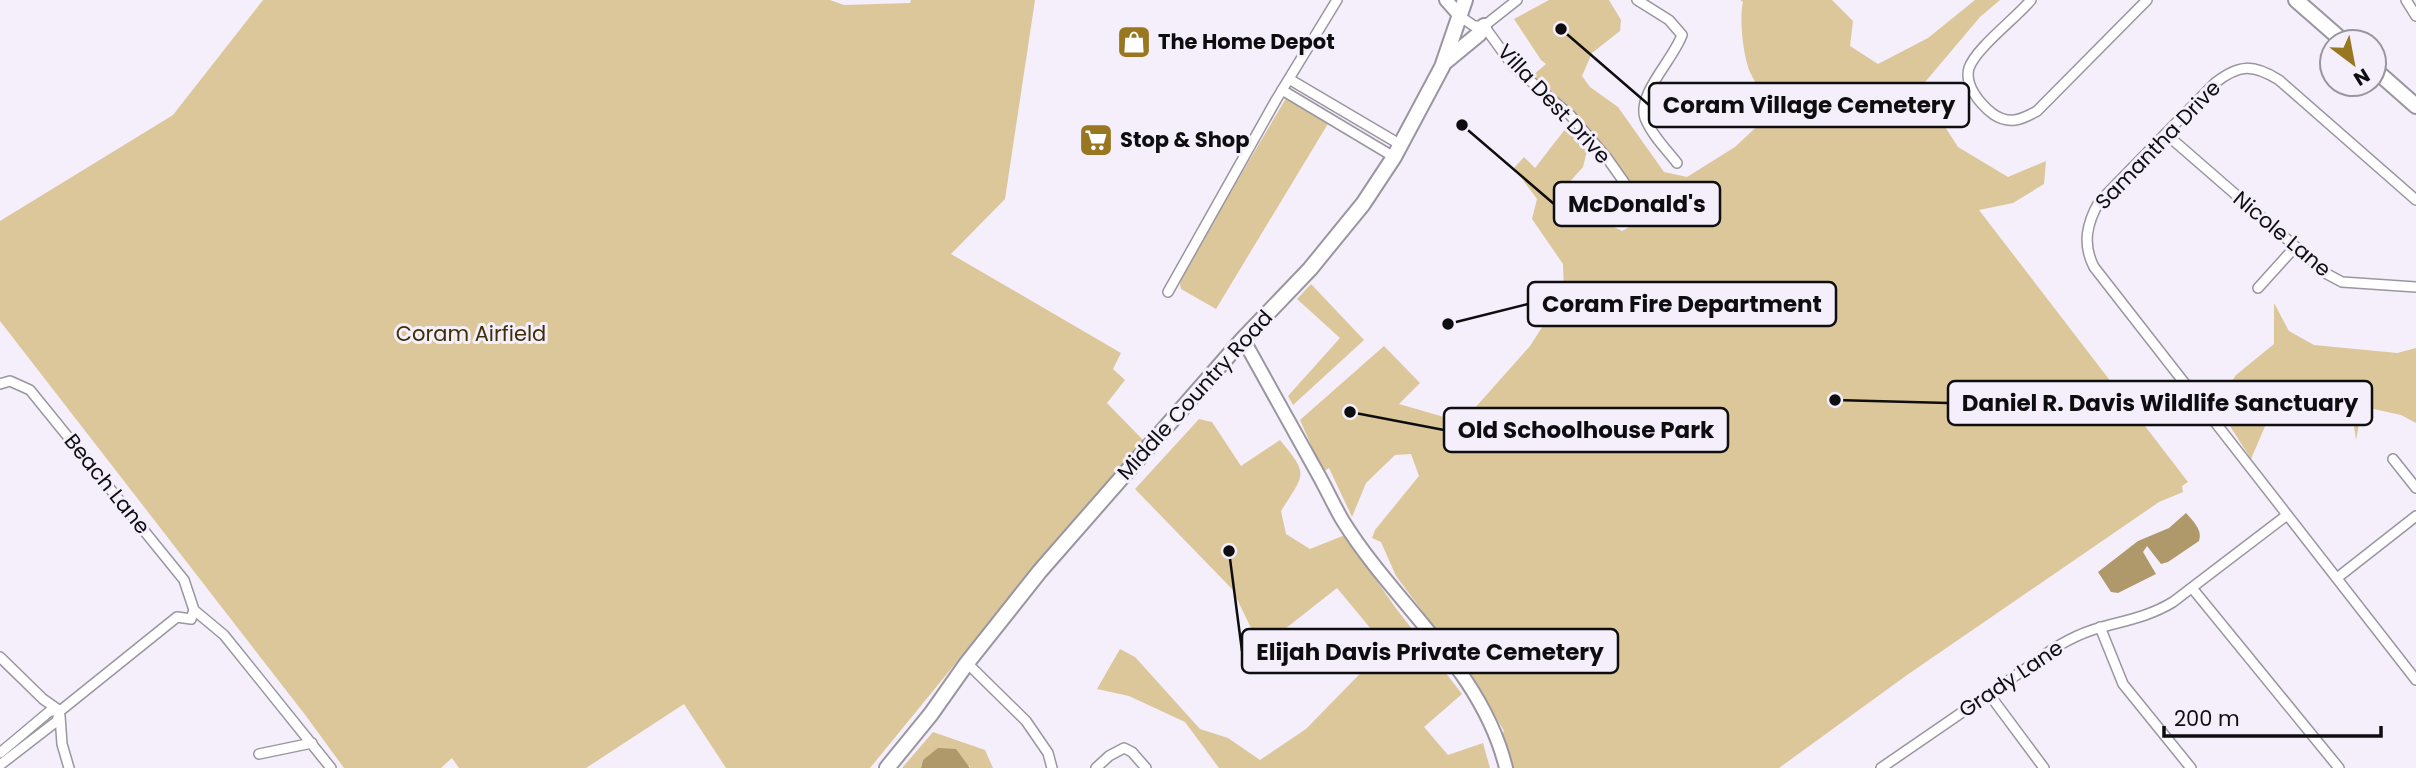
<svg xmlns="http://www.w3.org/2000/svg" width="2416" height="768" font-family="Poppins,sans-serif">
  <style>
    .green { fill: #dcc79b }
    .water { fill: #af996b }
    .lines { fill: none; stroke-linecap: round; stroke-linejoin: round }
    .minor-casing { stroke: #9a96a0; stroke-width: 12 }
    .secondary-casing { stroke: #9a96a0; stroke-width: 16 }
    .primary-casing { stroke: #9a96a0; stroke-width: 18 }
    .minor { stroke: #fff; stroke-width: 9 }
    .secondary { stroke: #fff; stroke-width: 12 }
    .primary { stroke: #fff; stroke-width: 14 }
    .labels { text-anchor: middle; stroke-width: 6; stroke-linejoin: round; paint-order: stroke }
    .poi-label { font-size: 21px; font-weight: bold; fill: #0e0d10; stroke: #f4effa; text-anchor: start }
    .street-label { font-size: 21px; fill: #0e0d10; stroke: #f4effa }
    .park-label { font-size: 21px; fill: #3f2f07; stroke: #f4effa }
    .leader { fill: none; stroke: #0e0d10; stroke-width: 2.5 }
    .callout-dot { fill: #0e0d10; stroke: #f4effa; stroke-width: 2.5 }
    .callout { fill: #f4effa; stroke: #0e0d10; stroke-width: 2.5 }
    .callout-label { font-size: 23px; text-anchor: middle; font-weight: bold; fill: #0e0d10 }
  </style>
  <rect width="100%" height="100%" fill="#f4effa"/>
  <g class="green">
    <path d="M263,0H830L844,5L910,3L911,0H1035L1005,199L951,254L1121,353L1113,369L1125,380L1107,403L1144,441L1058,538L870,768H726L684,704L586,768H459L452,758L441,768H344L306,716L0,321V221L173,115Z"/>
    <path d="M1549,0H1609L1621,20L1620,31L1592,53L1582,76L1590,87L1618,107L1664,172L1687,177L1735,147L1769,115C1765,98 1758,89 1751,74C1743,59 1739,17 1743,2L1740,0H1832L1853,21L1850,46L1878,64L1928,38L1975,0H2000L1980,17L1920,88L1958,147L2008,177L2046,161L2044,184L2013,203L1979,210L2188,482L2182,486L2183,492L2159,502L1907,675L1779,768H1510L1502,735L1504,731L1473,679L1396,576L1381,542L1372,538L1375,530L1419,476L1411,454L1395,455L1366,483L1352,517L1329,468L1323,472L1300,420L1384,346L1420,383L1399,404L1451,419L1466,418L1530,346L1564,293L1563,264L1532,219L1537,199L1514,168L1524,157L1535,168L1566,128L1587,151L1583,167L1566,186L1573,206L1622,231L1650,215L1648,204L1572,111L1531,77L1546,64L1541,60L1514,19Z"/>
    <path d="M1288,98L1329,122L1216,309L1181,289L1179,279L1285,100Z"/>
    <path d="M1311,284L1364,340L1293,405L1288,396L1340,338L1297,299Z"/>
    <path d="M2274,303L2289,331L2314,345L2397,353L2416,348V423L2401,415L2369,408L2361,414L2356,440L2351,405L2344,395L2338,394L2285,408L2266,424L2251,459L2214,401L2219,400L2236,375L2274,344Z"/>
    <path d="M1199,419L1212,422L1241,466L1280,440C1309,475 1305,473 1281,511L1286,534L1310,549L1345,535L1395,607L1462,694L1424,727L1448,755L1483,743L1490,768H1219L1185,722L1129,696L1097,689L1120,649L1135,657L1200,729L1228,738L1260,760L1306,729L1386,647L1337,588L1257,651L1254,634L1232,589L1135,489Z"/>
    <path d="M933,732L985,750L993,768H970V766L923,760L921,768H902Z"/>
  </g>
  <g class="water">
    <path d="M2186,513C2193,521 2203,530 2199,541L2168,562L2161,564L2147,546L2143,552L2156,574L2118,593L2111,592L2098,572L2138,541L2169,528Z"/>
    <path d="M938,748L956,749L970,768H921L923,760Z"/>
  </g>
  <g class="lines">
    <g class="minor-casing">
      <g id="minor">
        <path d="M1637,0L1669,20L1682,35C1673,60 1637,94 1645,118C1651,134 1667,150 1677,163"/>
        <path d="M2031,0C2016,18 1976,48 1969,68C1964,85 1980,104 1993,114C2009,125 2021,120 2037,111L2147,0"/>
        <path d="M2406,0L2416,16"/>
        <path d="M1461,17L1474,26H1484L1517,0"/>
        <path d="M1484,26L1513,66L1570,115L1607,158L1624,182"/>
        <path d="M1289,79L1401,145"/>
        <path d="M1282,90L1394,157"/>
        <path d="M2166,134L2327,274L2342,282L2416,287"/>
        <path d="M2416,200L2279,80C2253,64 2239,64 2215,83L2099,202C2087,223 2082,244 2094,267L2416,680"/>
        <path d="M2258,288L2295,247"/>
        <path d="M1168,292L1276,100L1337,0"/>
        <path d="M0,384L10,381L30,390L184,580L194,610L224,635L331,768"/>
        <path d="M2393,459L2416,488"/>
        <path d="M2337,578L2416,516"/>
        <path d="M2192,588L2339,768"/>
        <path d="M2100,627L2123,684L2191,768"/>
        <path d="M0,657L43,699L60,711"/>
        <path d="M967,663L1026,721L1048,753L1052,768"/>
        <path d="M1989,694L2044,768"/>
        <path d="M60,716L62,744L69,768"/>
        <path d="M0,753L50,711H60"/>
        <path d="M259,754L312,743"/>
        <path d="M0,765L57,721L60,711L177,617L191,619L194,610"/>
        <path d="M1096,768L1109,756L1124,748L1132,752L1146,768"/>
        <path d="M1881,768L2031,665C2052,648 2076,634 2102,627C2128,620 2150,616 2173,602L2287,515"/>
      </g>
    </g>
    <g class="secondary-casing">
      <g id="secondary">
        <path d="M1446,0L1461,17"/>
        <path d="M1243,339C1268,384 1293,429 1318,474C1327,490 1334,506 1343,521C1395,605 1482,669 1506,768"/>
      </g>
    </g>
    <g class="primary-casing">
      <g id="primary">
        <path d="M2296,0L2344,42"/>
        <path d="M1445,62L1479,34L1484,26"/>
        <path d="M2374,69L2416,106"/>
        <path d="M887,768L931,714L967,663L1040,571L1243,339L1310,269L1363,204L1394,157L1442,67L1465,0"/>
      </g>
    </g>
    <use href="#minor" class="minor"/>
    <use href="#secondary" class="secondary"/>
    <use href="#primary" class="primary"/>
  </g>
  <defs>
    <g id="shop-square" transform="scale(1.75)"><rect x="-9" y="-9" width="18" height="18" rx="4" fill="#997620" stroke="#f4effa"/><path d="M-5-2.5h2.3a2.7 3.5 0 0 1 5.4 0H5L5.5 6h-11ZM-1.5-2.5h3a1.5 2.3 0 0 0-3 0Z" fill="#fff"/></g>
    <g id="supermarket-square" transform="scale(1.75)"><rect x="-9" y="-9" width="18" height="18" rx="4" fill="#997620" stroke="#f4effa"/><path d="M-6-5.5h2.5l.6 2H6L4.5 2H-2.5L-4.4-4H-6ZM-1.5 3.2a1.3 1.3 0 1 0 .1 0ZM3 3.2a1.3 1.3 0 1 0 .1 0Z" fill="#fff"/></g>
  </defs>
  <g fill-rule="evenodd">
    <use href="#shop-square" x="1134" y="42"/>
    <use href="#supermarket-square" x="1096" y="140"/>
  </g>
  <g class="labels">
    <g class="poi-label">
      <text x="1158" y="49">The Home Depot</text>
      <text x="1120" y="147">Stop &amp; Shop</text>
    </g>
    <g class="street-label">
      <text transform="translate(1554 104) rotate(47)" y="7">Villa Dest Drive</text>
      <text transform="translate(2158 145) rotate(-46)" y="7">Samantha Drive</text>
      <text transform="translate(2282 234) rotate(40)" y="7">Nicole Lane</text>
      <text transform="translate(1195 395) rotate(-48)" y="7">Middle Country Road</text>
      <text transform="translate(107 484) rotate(51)" y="7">Beach Lane</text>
      <text transform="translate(2011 679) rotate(-34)" y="7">Grady Lane</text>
    </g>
    <g class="park-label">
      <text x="471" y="341">Coram Airfield</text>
    </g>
  </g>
  <path class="leader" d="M1561 29L1649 105M1462 125L1554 204M1448 324L1528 304M1835 400L1948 403M1350 412L1444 430M1229 551L1242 651"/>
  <g class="callout-dot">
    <circle cx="1561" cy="29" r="7"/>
    <circle cx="1462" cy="125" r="7"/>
    <circle cx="1448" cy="324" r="7"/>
    <circle cx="1835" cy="400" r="7"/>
    <circle cx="1350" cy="412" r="7"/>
    <circle cx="1229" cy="551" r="7"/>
  </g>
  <g class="callout">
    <rect x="1649" y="83" width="320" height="44" rx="7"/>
    <rect x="1554" y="182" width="166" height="44" rx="7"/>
    <rect x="1528" y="282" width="308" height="44" rx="7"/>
    <rect x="1948" y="381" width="424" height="44" rx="7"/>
    <rect x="1444" y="408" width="284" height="44" rx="7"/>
    <rect x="1242" y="629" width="376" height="44" rx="7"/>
  </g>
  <g class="callout-label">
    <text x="1809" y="113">Coram Village Cemetery</text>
    <text x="1637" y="212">McDonald's</text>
    <text x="1682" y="312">Coram Fire Department</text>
    <text x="2160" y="411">Daniel R. Davis Wildlife Sanctuary</text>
    <text x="1586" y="438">Old Schoolhouse Park</text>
    <text x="1430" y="660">Elijah Davis Private Cemetery</text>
  </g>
  <g transform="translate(2353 63) rotate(148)"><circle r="33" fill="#f4effa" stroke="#98959c" stroke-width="2"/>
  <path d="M0-5L12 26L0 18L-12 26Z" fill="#997620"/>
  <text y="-10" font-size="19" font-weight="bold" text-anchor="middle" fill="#0e0d10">N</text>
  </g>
  <path d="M2164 726v10h217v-10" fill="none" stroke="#0e0d10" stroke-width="3.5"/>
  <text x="2174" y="726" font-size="21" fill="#0e0d10" stroke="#f4effa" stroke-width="5" paint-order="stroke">200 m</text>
</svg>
